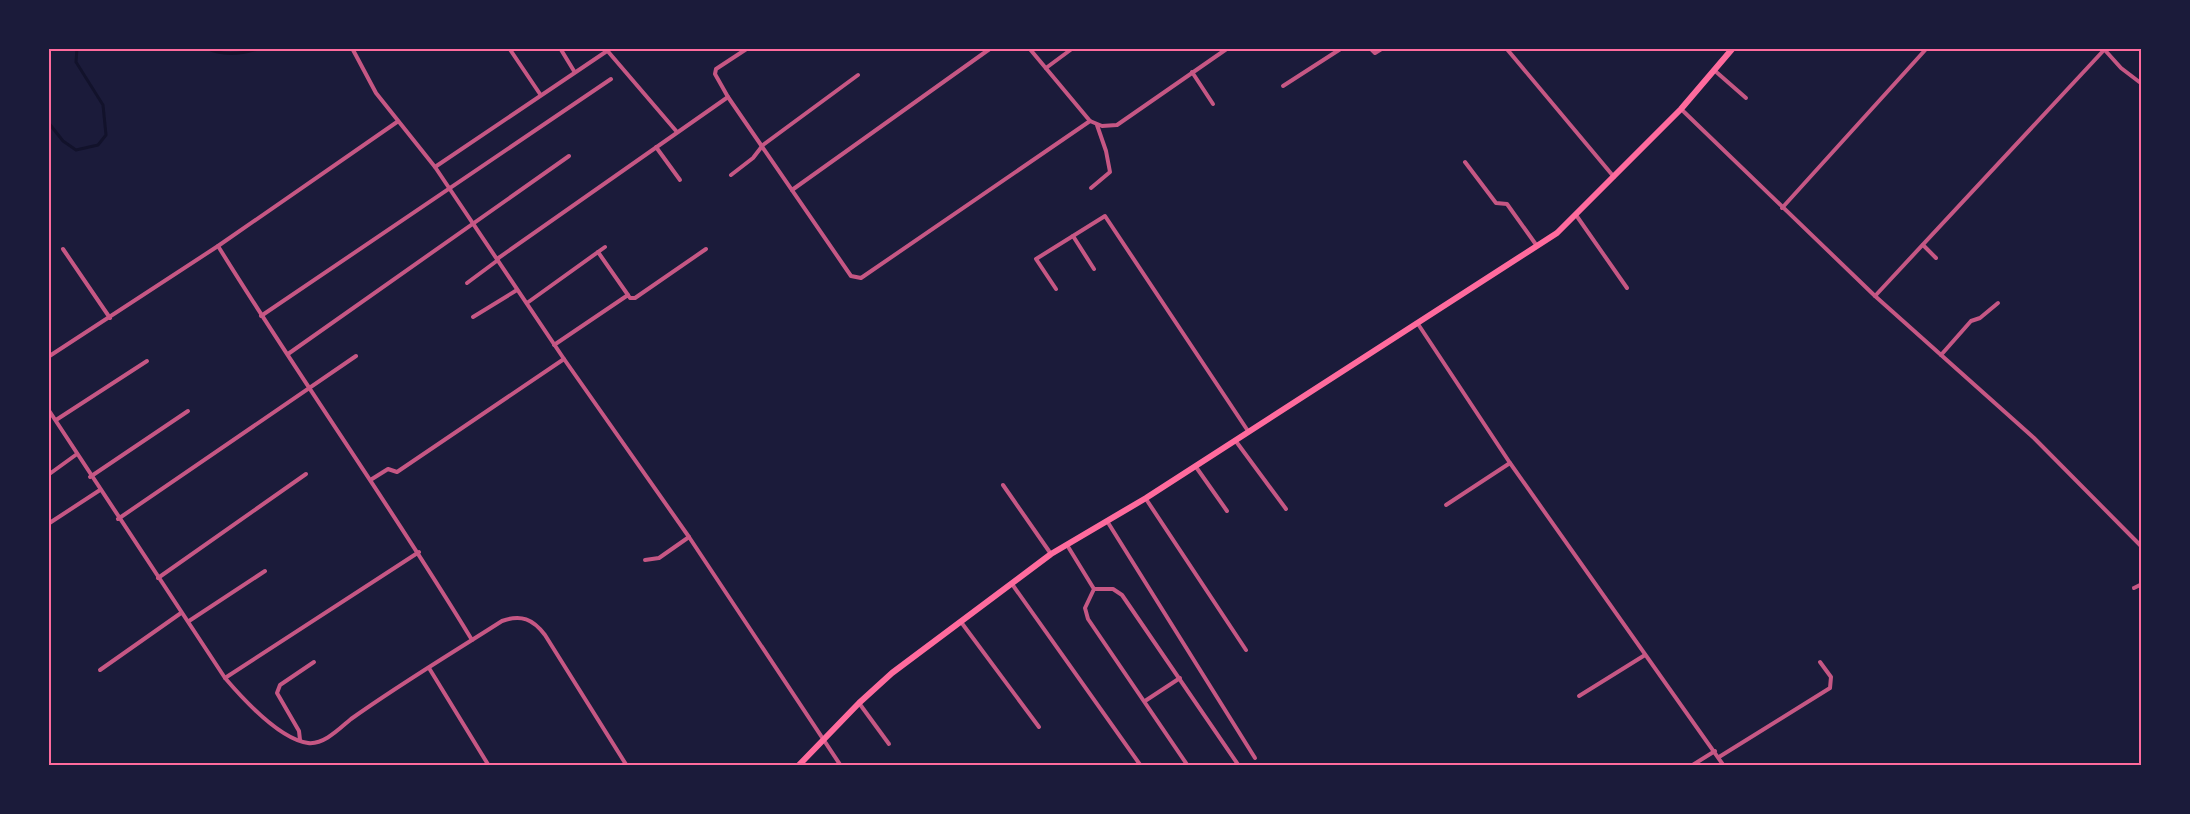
<svg xmlns="http://www.w3.org/2000/svg" width="2190" height="814" font-family="Raleway,sans-serif">
  <style>
    .lines { fill: none; stroke-linecap: round; stroke-linejoin: round }
    .stream { stroke: #12122b; stroke-width: 3 }
    .minor { stroke: #c65784; stroke-width: 4 }
    .primary { stroke: #ff6b9d; stroke-width: 6 }
    .neatline { fill: none; stroke: #ff6b9d; stroke-width: 2 }
  </style>
  <rect width="100%" height="100%" fill="#1b1b3a"/>
  <g class="lines">
    <g class="stream">
      <path d="M206,48C222,56 243,54 261,48"/>
      <path d="M48,122L63,141L76,150L98,145L106,135L103,105L76,62L77,48"/>
    </g>
    <g class="minor">
      <path d="M352,48L376,93L435,167L564,359L689,537L841,766"/>
      <path d="M509,48L540,94"/>
      <path d="M560,48L574,71"/>
      <path d="M605,48L677,132"/>
      <path d="M748,48L716,69L715,74L728,97L851,276L861,278L1090,121"/>
      <path d="M1029,48L1090,121L1102,126L1117,125L1228,48"/>
      <path d="M1370,48L1375,53L1383,48"/>
      <path d="M1506,48L1614,177"/>
      <path d="M2103,48L2121,68L2142,84"/>
      <path d="M1046,68L1073,48"/>
      <path d="M1714,70L1746,98"/>
      <path d="M1192,72L1213,104"/>
      <path d="M1283,86L1342,48"/>
      <path d="M1681,109L1875,296L2034,438L2142,547"/>
      <path d="M656,147L680,180"/>
      <path d="M1465,162L1496,203L1507,204L1537,246"/>
      <path d="M435,167L607,51"/>
      <path d="M731,175L753,158L763,145L858,75"/>
      <path d="M1091,188L1110,172L1106,151L1097,125"/>
      <path d="M792,190L991,48"/>
      <path d="M1782,208L1927,48"/>
      <path d="M1576,215L1627,288"/>
      <path d="M1073,236L1094,269"/>
      <path d="M1923,245L1936,258"/>
      <path d="M218,246C300,379 391,506 472,640"/>
      <path d="M63,249L110,318"/>
      <path d="M598,252L628,295"/>
      <path d="M497,259L728,97"/>
      <path d="M467,283L498,260"/>
      <path d="M1056,289L1036,259L1105,216L1248,431"/>
      <path d="M1875,296L2104,50"/>
      <path d="M527,303L605,247"/>
      <path d="M261,316L611,79"/>
      <path d="M473,317L517,290"/>
      <path d="M1418,324L1510,463L1724,766"/>
      <path d="M554,345L628,295L630,298H635L706,249"/>
      <path d="M288,354L569,156"/>
      <path d="M1941,355L1971,321L1980,318L1998,303"/>
      <path d="M48,357L218,246L397,122"/>
      <path d="M48,409L225,678C243,699 279,739 308,743C324,745 340,728 351,719C400,684 452,653 502,621C521,614 533,619 545,635L627,766"/>
      <path d="M56,420L147,361"/>
      <path d="M1235,440L1286,509"/>
      <path d="M1196,467L1227,511"/>
      <path d="M48,475L77,454"/>
      <path d="M90,477L188,411"/>
      <path d="M372,479L388,469L397,472L564,359"/>
      <path d="M1003,485L1051,554"/>
      <path d="M1146,499L1246,650"/>
      <path d="M1446,505L1510,463"/>
      <path d="M118,519L356,356"/>
      <path d="M1107,521L1255,758"/>
      <path d="M48,524L100,490"/>
      <path d="M1067,545L1094,589L1085,608L1088,619L1188,766"/>
      <path d="M645,560L659,558L689,537"/>
      <path d="M158,578L306,474"/>
      <path d="M1012,584L1141,766"/>
      <path d="M2134,588L2142,584"/>
      <path d="M1094,589H1113L1122,595L1239,766"/>
      <path d="M189,621L265,571"/>
      <path d="M961,622L1039,727"/>
      <path d="M429,668L489,766"/>
      <path d="M100,670L181,613"/>
      <path d="M225,678L419,552"/>
      <path d="M1579,696L1645,655"/>
      <path d="M1145,701L1180,678"/>
      <path d="M859,703L889,744"/>
      <path d="M300,740L299,731L277,693L280,685L314,662"/>
      <path d="M1719,757L1830,688L1831,677L1820,662"/>
      <path d="M1691,766L1715,751"/>
    </g>
    <path class="primary" d="M798,766L859,703L892,673L1051,554L1146,498L1557,233L1681,109L1733,48"/>
  </g>
  <rect width="2190" height="814" fill="none" stroke="#1b1b3a" stroke-width="99"/>
  <rect x="50" y="50" width="2090" height="714" class="neatline"/>
</svg>
